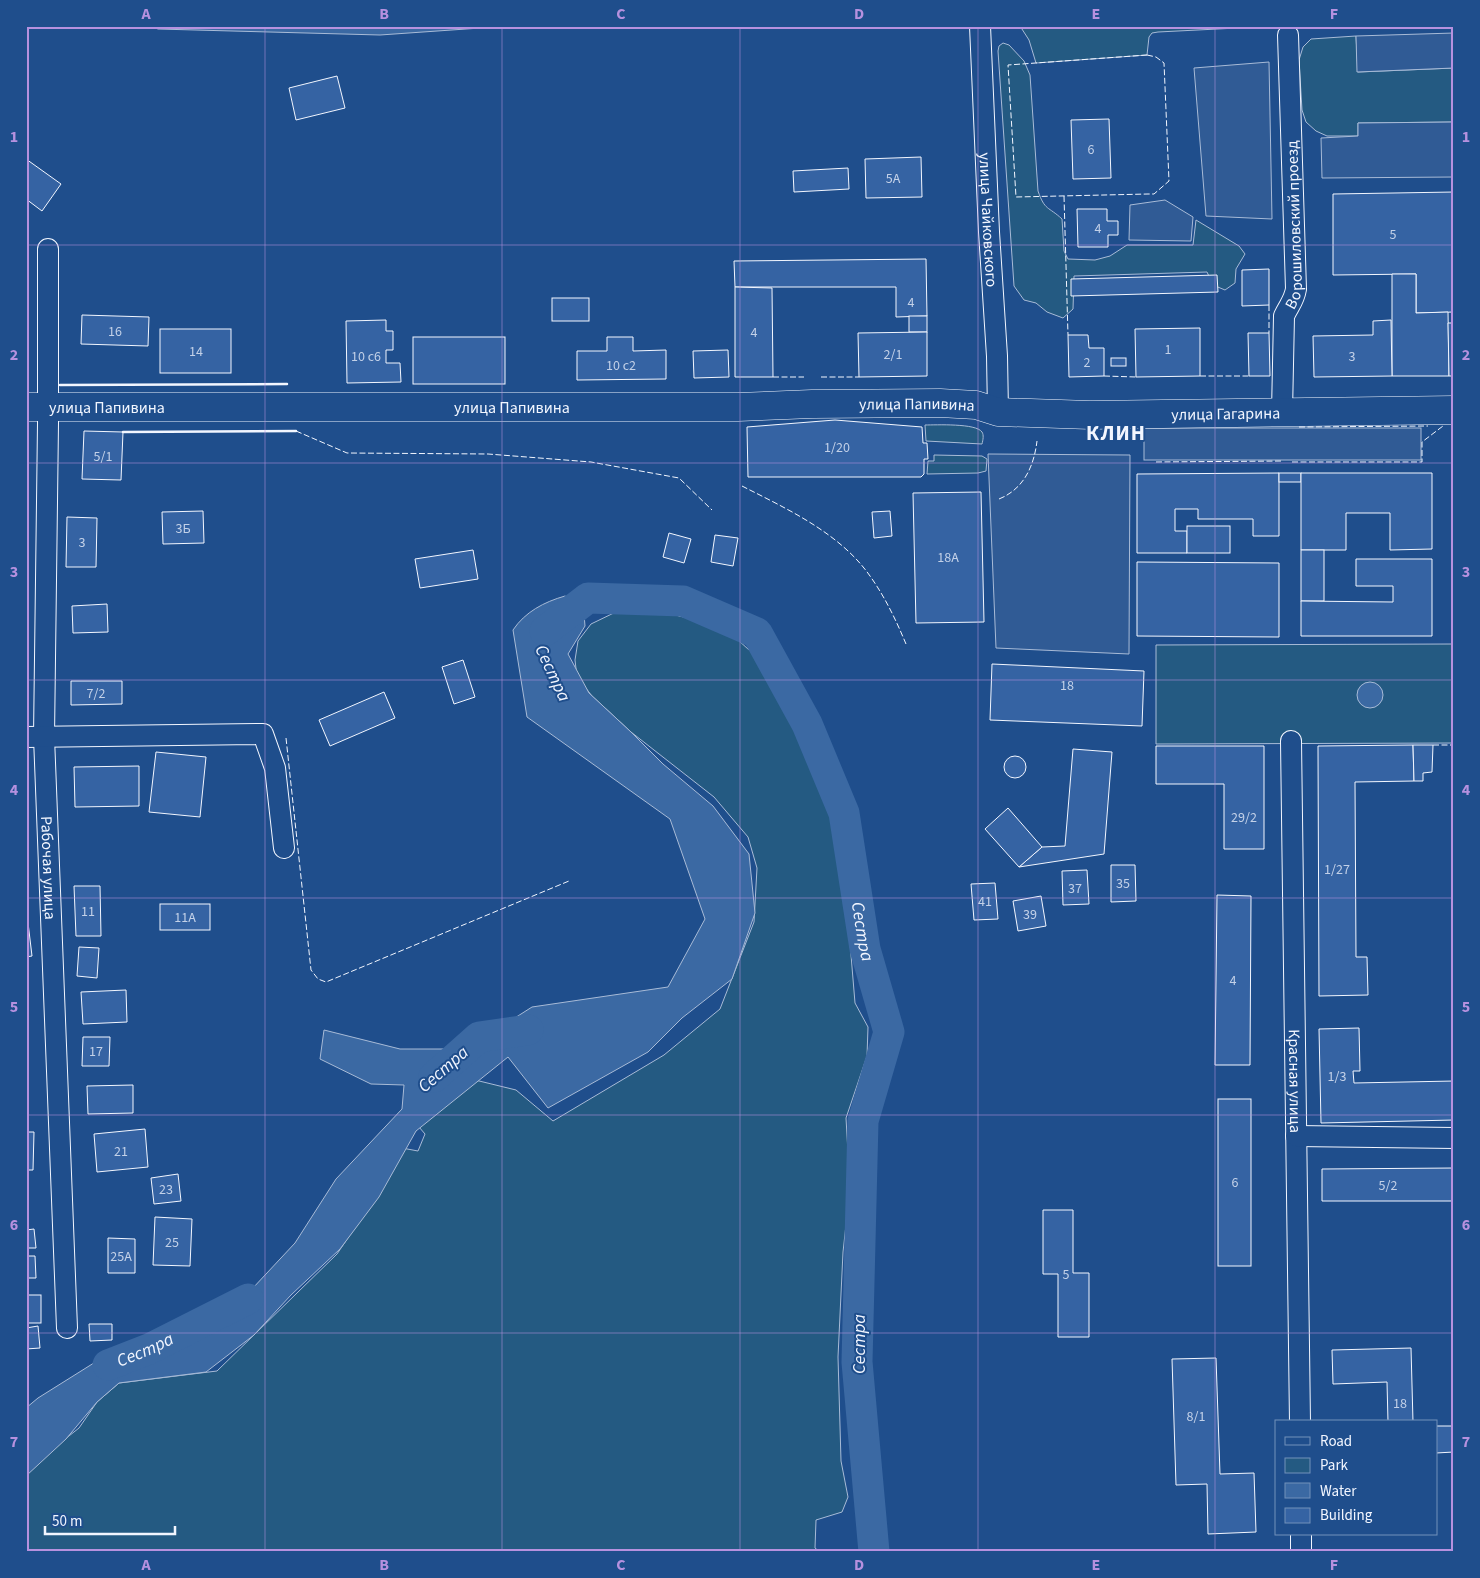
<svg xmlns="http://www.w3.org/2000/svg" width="1480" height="1578" font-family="'Source Sans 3',sans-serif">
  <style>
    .green { fill: #245a82; stroke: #a8bbd7 }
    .parking { fill: #305b95; stroke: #a8bbd7 }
    .water { fill: #3b69a3; stroke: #a8bbd7 }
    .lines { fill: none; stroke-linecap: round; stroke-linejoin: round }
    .river { stroke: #3b69a3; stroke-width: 31 }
    .building { fill: #3563a3; stroke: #f2f6ff }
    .minor-casing { stroke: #f2f6ff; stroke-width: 22 }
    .highway-casing { stroke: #f2f6ff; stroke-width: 29 }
    .minor { stroke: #1f4e8c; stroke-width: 20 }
    .highway { stroke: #1f4e8c; stroke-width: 28 }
    .fence { stroke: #f2f6ff; stroke-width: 1; stroke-dasharray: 6 2.5; stroke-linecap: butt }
    .wall { stroke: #f2f6ff; stroke-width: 2.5 }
    .grid { fill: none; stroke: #b691df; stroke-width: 1; stroke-opacity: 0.55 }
    .labels { text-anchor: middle; stroke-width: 4; stroke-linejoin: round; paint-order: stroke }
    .number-label { font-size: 14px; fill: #c3d1e8 }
    .street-label { font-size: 16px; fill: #f2f6ff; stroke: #1f4e8c }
    .water-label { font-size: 18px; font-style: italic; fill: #f2f6ff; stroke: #1f4e8c }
    .district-label { font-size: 21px; font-weight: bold; letter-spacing: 1px; fill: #f2f6ff; stroke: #1f4e8c }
    .neatline { fill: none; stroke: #b691df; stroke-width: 2 }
    .grid-label { font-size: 16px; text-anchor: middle; font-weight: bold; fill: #b691df }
  </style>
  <rect width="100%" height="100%" fill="#1f4e8c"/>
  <g class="green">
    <path d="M1020,26H1277L1158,32L1152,33L1149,37L1147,55L1036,63L1029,40Z"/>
    <path d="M1356,36L1358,72L1454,68V122L1358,123V136H1327L1316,131L1306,122L1302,110L1299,60L1303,47L1311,39Z"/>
    <path d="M1003,43L1009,45L1024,61L1030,75L1038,191C1045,211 1048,206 1062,219L1064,251L1068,259L1095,260L1110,256L1127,245H1193L1196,220L1239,246L1245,254L1236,269L1235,283L1225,290L1213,285L1207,272L1074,276L1073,309L1063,318L1047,312L1036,303L1024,300L1014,286L998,51L999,46Z"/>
    <path d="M925,425C936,425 976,423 982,432C984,435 983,440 982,444L926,441Z"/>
    <path d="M1454,432V556H1453V433Z"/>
    <path d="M934,455L982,456L987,459L986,471L978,473L927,474L928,461H934Z"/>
    <path d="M620,610L667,613L704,622L737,639L761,661L776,682L813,759L836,824L847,907L855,1003L868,1027L867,1056L846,1118L850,1188L843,1252L838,1357L841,1461L848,1497L842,1512L816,1520L815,1548L820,1552H26V1470L79,1428L97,1402L119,1383L217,1371L337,1254L375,1198L402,1148L418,1151L425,1134L413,1120L471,1079L516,1090L553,1121L664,1055L720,1009L754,922L757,868L748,837L714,797L631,732L592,696L577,677L575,660L578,641L591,624Z"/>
    <path d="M1454,644V743L1156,744V645Z"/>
  </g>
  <g class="parking">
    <path d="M1454,33V68L1357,72L1356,36Z"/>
    <path d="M1269,62L1272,219L1206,216L1194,68Z"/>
    <path d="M1454,122V177L1322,178L1321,138L1358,136V123Z"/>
    <path d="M1165,200L1193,217L1191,241L1129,240L1130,205Z"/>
    <rect x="1144" y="428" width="277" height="32"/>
    <path d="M988,454L1130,455L1129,654L996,648Z"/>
  </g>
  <g class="water">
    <path d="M151,26H509L380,35L158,29Z"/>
    <path d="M565,596L576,601L584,614L585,626L568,654L589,693L631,732L663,764L713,806L749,854L755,913L732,979L682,1018L648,1052L548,1108L508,1057L416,1131L379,1197L340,1249L291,1295L254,1335L206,1372L119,1383L97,1402L66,1439L26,1476V1408L38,1398L105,1356L162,1347L209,1319L252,1289L295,1243L336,1179L402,1109L404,1085L371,1084L320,1059L324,1030L400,1049H466L532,1007L668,987L705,919L670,819L527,717L513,630C525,612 544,602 565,596Z"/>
    <circle cx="1370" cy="695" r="13"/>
  </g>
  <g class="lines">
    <g class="river">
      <path id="s1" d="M545,631L588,598L683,601L757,633L807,724L844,813L865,949L889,1032L863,1121L857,1362L874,1552"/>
      <path d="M434,1077L479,1037L528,1030"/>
      <path id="s2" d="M108,1365L149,1349L248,1299"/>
    </g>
  </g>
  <g class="building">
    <path d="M337,76L345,108L296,120L289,88Z"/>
    <path d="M1109,119L1111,178L1073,179L1071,120Z"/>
    <path d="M921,157L922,197L866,198L865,159Z"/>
    <path d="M26,159L61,184L42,211L26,199Z"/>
    <path d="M848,168L849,189L794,192L793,171Z"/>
    <path d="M1454,192V312L1416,313V274L1333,275V194Z"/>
    <path d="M1077,209H1107V221H1118V235H1108V247H1078Z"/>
    <path d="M926,259L927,316L896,317V287H735L734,261Z"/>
    <path d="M1269,269V305L1242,306V270Z"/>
    <path d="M1392,274H1416V313L1448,312L1449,376H1392Z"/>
    <path d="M1217,275L1218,292L1071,296V279Z"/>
    <path d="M735,287L772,288L773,377H735Z"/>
    <rect x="552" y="298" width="37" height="23"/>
    <path d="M82,315L149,317L148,346L81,344Z"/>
    <rect x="909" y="316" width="18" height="16"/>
    <path d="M386,320V331H393V350H386V363H400L401,382L347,383L346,321Z"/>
    <path d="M1391,320L1392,376L1314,377L1313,336L1373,335V321Z"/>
    <path d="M1448,323H1454V376H1449Z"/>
    <path d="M1200,328V376L1136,377L1135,329Z"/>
    <rect x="160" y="329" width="71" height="44"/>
    <path d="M927,332V376L859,377L858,333Z"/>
    <path d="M1248,333H1269L1270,376H1249Z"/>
    <path d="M1068,335H1088L1089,348H1104V376L1069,377Z"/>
    <rect x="413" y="337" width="92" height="47"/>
    <path d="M607,337H633V351L666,350V379L577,380V351H607Z"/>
    <path d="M728,350L729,377L694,378L693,351Z"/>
    <rect x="1111" y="358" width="15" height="8"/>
    <path d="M835,420L922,427L923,443H927L928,459H924V474L921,477H748L747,427Z"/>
    <path d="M84,431L123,432L121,480L82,479Z"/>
    <path d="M1279,473V536H1253V519H1198V509H1175V531H1187V553H1137V474Z"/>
    <rect x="1279" y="473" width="22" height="9"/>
    <path d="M1301,473H1432V549L1390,550V513H1346V550H1301Z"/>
    <path d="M981,492L984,622L916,623L913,493Z"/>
    <path d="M203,511L204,543L163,544L162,512Z"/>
    <path d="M890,511L892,536L874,538L872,512Z"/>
    <path d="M67,517L97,518L96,567H66Z"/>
    <rect x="1187" y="526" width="43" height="27"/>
    <path d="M669,533L691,539L684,563L663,557Z"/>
    <path d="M715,535L738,538L733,566L711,562Z"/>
    <path d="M473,550L478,579L420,588L415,559Z"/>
    <rect x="1301" y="550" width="23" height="51"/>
    <path d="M1356,559H1432V636H1301V601L1393,602V586H1356Z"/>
    <path d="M1137,562L1279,563V637L1137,636Z"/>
    <path d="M107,604L108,632L73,633L72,606Z"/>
    <path d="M463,660L475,697L454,704L442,667Z"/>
    <path d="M992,664L1144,671L1142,726L990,720Z"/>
    <path d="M71,681H122V704L71,705Z"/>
    <path d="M384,692L395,718L330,746L319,720Z"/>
    <path d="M1413,745L1414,781L1355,782L1356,957H1367L1368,995L1319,996L1318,746Z"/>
    <path d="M1413,745H1433L1432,772L1423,773V781H1414Z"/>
    <path d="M1156,746H1264V849H1224V784H1156Z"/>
    <path d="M1073,749L1112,752L1104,854L1019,867L1042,847L1065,846Z"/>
    <path d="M156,752L206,757L200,817L149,812Z"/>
    <circle cx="1015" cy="767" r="11"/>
    <path d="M139,766V806L75,807L74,767Z"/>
    <path d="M1008,808L1042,847L1019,867L985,829Z"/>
    <path d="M1111,865H1135L1136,901L1111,902Z"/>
    <path d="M1087,870L1089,904L1063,905L1062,871Z"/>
    <path d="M995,883L998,919L974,920L971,884Z"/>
    <path d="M74,886H100L101,936H76Z"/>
    <path d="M1217,895L1251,896L1250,1065H1215Z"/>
    <path d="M1041,896L1046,926L1018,931L1013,901Z"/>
    <rect x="160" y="904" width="50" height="26"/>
    <path d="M26,906L32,956L26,957Z"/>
    <path d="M79,947L99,948L97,978L77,976Z"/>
    <path d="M126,990L127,1022L83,1024L81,992Z"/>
    <path d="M1359,1028L1360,1071H1353L1354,1083L1454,1081V1120L1321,1123L1319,1029Z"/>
    <path d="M83,1037H110L109,1066H82Z"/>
    <path d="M133,1085V1113L88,1114L87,1086Z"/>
    <rect x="1218" y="1099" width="33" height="167"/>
    <path d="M145,1129L148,1167L97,1172L94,1134Z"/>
    <path d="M26,1132H34L33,1170H26Z"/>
    <path d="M1454,1168V1201H1322V1169Z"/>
    <path d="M178,1174L181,1201L154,1204L151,1178Z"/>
    <path d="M1043,1210H1073V1273H1089V1337H1058V1274H1043Z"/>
    <path d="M155,1217L192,1219L190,1266L153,1265Z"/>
    <path d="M34,1229L36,1248H26V1230Z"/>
    <path d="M108,1238L135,1239V1273H108Z"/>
    <path d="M26,1256H35L36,1278H26Z"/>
    <rect x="26" y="1295" width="15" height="28"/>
    <path d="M89,1324H112V1340L90,1341Z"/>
    <path d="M38,1326L40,1348L26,1349V1328Z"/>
    <path d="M1411,1348L1413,1422H1388L1387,1382L1333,1384L1332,1350Z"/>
    <path d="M1216,1358L1220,1474L1254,1473L1256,1532L1208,1534L1207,1484L1176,1485L1172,1359Z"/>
    <path d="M1436,1426H1454V1452L1436,1453Z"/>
  </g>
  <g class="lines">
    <g class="minor-casing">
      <g id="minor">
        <path id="s3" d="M980,26L989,232L997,356L998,412"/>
        <path id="s4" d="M48,249V423L44,737L67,1328"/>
        <path id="s5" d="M1282,412L1284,316C1289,305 1294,301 1296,289L1288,35"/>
        <path d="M26,737L263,734L275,768L284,848"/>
        <path id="s6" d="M1291,741L1300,1422"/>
        <path d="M1296,1136L1454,1138"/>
        <path d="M1301,1552V1534"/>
      </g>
    </g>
    <g class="highway-casing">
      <g id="highway">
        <path id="s7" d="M26,407H738L812,404L940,403L976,405L998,412L1090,415L1454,410"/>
      </g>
    </g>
    <use href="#minor" class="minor"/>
    <use href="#highway" class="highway"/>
    <g class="fence">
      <path d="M1147,55L1156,57L1164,63L1169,181L1154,194H1148L1016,197L1008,65Z"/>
      <path d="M1064,196L1068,335"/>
      <path d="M1269,305V333"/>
      <path d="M1104,376L1136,377"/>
      <path d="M1200,376H1249"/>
      <path d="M773,377H804"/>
      <path d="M821,377H859"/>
      <path d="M1299,427L1428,426"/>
      <path d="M296,431L347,453L488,454L591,462L679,478L712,510"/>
      <path d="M1156,462L1283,461"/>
      <path d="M1292,462H1422V442L1443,426"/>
      <path d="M742,486C787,509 840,533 870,576C885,597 896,620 906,644"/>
      <path d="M999,499C1024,489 1034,466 1037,441"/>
      <path d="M286,738L311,970L318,979L326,982L569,881"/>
      <path d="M1433,745H1454"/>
    </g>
    <g class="wall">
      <path d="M60,385L287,384"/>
      <path d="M123,432L296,431"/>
    </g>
  </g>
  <path class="grid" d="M265,26V1552M502,26V1552M740,26V1552M978,26V1552M1215,26V1552M26,245H1454M26,463H1454M26,680H1454M26,898H1454M26,1115H1454M26,1333H1454"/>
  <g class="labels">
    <g class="number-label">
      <text x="1091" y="154">6</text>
      <text x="893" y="183">5А</text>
      <text x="1098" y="233">4</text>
      <text x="1393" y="239">5</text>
      <text x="911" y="307">4</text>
      <text x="115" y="336">16</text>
      <text x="754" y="337">4</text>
      <text x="1168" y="354">1</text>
      <text x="196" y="356">14</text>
      <text x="893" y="359">2/1</text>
      <text x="366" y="361">10 с6</text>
      <text x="1352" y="361">3</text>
      <text x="1087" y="367">2</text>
      <text x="621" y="370">10 с2</text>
      <text x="837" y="452">1/20</text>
      <text x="103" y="461">5/1</text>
      <text x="183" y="533">3Б</text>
      <text x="82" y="547">3</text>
      <text x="948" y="562">18А</text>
      <text x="1067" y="690">18</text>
      <text x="96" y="698">7/2</text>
      <text x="1244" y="822">29/2</text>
      <text x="1337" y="874">1/27</text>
      <text x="1123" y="888">35</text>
      <text x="1075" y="893">37</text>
      <text x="985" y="906">41</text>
      <text x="88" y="916">11</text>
      <text x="1030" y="919">39</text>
      <text x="185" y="922">11А</text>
      <text x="1233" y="985">4</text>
      <text x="96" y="1056">17</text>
      <text x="1337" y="1081">1/3</text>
      <text x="121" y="1156">21</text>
      <text x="1235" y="1187">6</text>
      <text x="1388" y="1190">5/2</text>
      <text x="166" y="1194">23</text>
      <text x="172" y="1247">25</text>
      <text x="121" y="1261">25А</text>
      <text x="1066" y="1279">5</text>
      <text x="1400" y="1408">18</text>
      <text x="1196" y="1421">8/1</text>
    </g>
    <g class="street-label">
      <text dy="6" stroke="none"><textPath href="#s3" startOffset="194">улица Чайковского</textPath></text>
      <text dy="6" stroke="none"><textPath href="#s5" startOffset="190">Ворошиловский проезд</textPath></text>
      <text dy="6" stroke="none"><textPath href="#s7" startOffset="891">улица Папивина</textPath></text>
      <text dy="6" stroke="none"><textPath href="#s7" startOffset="81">улица Папивина</textPath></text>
      <text dy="6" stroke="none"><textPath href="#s7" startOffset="486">улица Папивина</textPath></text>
      <text dy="6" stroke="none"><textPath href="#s7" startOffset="1201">улица Гагарина</textPath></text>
      <text dy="6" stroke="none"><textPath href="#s4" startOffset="619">Рабочая улица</textPath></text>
      <text dy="6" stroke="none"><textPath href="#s6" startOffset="340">Красная улица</textPath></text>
    </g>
    <g class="water-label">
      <text transform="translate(553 673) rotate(65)" y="6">Сестра</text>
      <text dy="6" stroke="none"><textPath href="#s1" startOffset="550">Сестра</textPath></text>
      <text transform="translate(443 1069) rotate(-41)" y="6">Сестра</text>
      <text transform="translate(859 1344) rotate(-90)" y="6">Сестра</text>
      <text dy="6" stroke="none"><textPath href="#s2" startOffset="40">Сестра</textPath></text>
    </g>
    <g class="district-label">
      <text x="1116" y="440">КЛИН</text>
    </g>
  </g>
  <rect width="1480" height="1578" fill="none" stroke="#1f4e8c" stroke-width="55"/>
  <rect x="1275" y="1420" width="162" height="115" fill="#1f4e8c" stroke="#7391ba"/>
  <rect x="1285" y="1437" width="25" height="8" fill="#1f4e8c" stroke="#7391ba"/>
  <text x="1320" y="1446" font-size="15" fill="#f2f6ff">Road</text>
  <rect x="1285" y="1458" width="25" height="15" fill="#245a82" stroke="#7391ba"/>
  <text x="1320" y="1470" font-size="15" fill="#f2f6ff">Park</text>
  <rect x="1285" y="1483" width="25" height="15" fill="#3b69a3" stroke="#7391ba"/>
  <text x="1320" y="1496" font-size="15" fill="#f2f6ff">Water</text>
  <rect x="1285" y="1508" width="25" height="15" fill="#3563a3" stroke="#7391ba"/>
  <text x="1320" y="1520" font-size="15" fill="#f2f6ff">Building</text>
  <path d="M45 1526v8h130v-8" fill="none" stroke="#f2f6ff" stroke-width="2.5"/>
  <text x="52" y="1526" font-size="15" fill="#f2f6ff" stroke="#1f4e8c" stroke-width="4" paint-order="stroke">50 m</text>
  <rect x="28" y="28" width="1424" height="1522" class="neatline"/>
  <g class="grid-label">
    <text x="146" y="19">A</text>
    <text x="384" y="19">B</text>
    <text x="621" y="19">C</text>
    <text x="859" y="19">D</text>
    <text x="1096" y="19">E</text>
    <text x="1334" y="19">F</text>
    <text x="14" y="142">1</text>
    <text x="1466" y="142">1</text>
    <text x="14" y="360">2</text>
    <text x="1466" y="360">2</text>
    <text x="14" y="577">3</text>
    <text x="1466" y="577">3</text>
    <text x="14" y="795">4</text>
    <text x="1466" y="795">4</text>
    <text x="14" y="1012">5</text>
    <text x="1466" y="1012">5</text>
    <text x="14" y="1230">6</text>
    <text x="1466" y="1230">6</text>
    <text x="14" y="1447">7</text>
    <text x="1466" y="1447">7</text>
    <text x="146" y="1570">A</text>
    <text x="384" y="1570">B</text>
    <text x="621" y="1570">C</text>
    <text x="859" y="1570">D</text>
    <text x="1096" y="1570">E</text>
    <text x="1334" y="1570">F</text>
  </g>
</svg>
